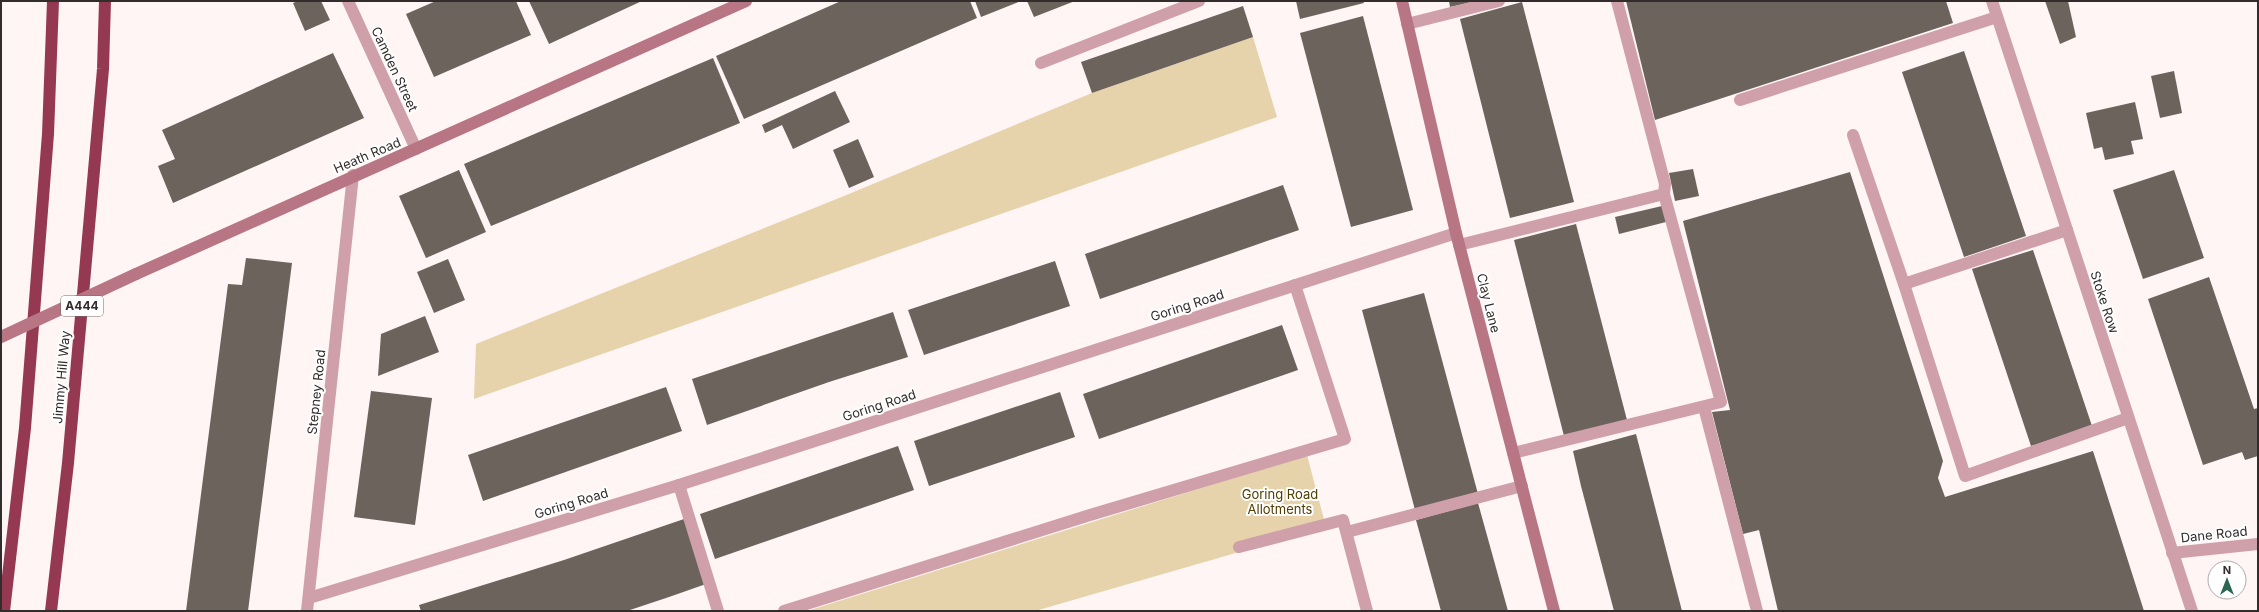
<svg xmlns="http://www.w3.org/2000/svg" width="2259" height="612" font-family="Inter,sans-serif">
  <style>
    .green { fill: #e6d3ab }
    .building { fill: #6b635c }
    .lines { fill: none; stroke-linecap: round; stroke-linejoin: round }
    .lane { stroke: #cfa0aa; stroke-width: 12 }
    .street { stroke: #cfa0aa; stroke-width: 12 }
    .secondary { stroke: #b87584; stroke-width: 12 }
    .highway { stroke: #953953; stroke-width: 12 }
    .secondary-bridge { stroke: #b87584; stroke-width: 12 }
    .labels { text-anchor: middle; stroke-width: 4; stroke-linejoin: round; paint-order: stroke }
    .shield { fill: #fff; stroke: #706c6b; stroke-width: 1 }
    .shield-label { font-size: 12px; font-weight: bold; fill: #322d2c }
    .street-label { font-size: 13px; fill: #322d2c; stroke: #fff }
    .park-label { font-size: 13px; fill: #523c00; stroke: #fff }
  </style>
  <rect width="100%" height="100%" fill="#fef5f4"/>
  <g class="green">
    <path d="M1253,37L1277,117L474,399L476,344L844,196L1092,93Z"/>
    <path d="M1307,455L1326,527L1035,611H807Z"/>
  </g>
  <g class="building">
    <path d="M298,1H321L330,20L305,31L293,3Z"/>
    <path d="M516,1L531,35L434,77L406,14L436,1Z"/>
    <path d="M529,1H642L549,44Z"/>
    <path d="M841,1H970L977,18L744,119L716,56Z"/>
    <path d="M975,1H1021L981,17Z"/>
    <path d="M1027,1H1075L1034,17Z"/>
    <path d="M1296,1H1363L1364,3L1300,19Z"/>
    <path d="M1449,1H1477L1450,7Z"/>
    <path d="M1626,1H1946L1953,23L1655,120Z"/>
    <path d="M2045,1H2068L2076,37L2060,44Z"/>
    <path d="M1522,2L1574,202L1510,218L1460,19Z"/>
    <path d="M1243,6L1253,37L1092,93L1081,62Z"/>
    <path d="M1363,16L1413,210L1351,227L1300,33Z"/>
    <path d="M1964,51L2026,236L1964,257L1902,72Z"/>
    <path d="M333,53L364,118L173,203L158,166L175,159L162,130Z"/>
    <path d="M713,58L740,123L491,226L464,164Z"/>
    <path d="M2174,71L2182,113L2160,118L2151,76Z"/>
    <path d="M835,91L850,122L793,149L782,125L765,133L762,125Z"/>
    <path d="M2135,102L2143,139L2131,141L2134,154L2105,160L2102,147L2094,149L2086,113Z"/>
    <path d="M858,139L874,177L849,188L833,150Z"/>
    <path d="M1693,169L1699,196L1675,201L1669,173Z"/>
    <path d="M459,170L486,232L426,258L399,196Z"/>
    <path d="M2174,170L2204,258L2143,279L2113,190Z"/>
    <path d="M1850,172L1943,461L1938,478L1945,497L2093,451L2144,611H1778L1759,530L1743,534L1712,412L1730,410L1683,221Z"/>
    <path d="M1283,185L1299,230L1100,299L1085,254Z"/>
    <path d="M1662,206L1666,222L1619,234L1615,217Z"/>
    <path d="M1576,224L1627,420L1564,436L1514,240Z"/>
    <path d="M2033,250L2092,426L2031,446L1972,269Z"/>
    <path d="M246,258L292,263L248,611H186L228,284L242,285Z"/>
    <path d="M448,259L465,300L434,313L417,272Z"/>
    <path d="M1055,261L1070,306L924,355L908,310Z"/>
    <path d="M2209,277L2254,409L2258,408V456L2245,460L2242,452L2203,465L2148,299Z"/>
    <path d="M1424,293L1478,494L1415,510L1362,310Z"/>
    <path d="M893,312L908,357L829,382L707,425L692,379Z"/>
    <path d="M425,316L439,352L378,376L381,334Z"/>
    <path d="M1282,325L1298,370L1099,439L1083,394Z"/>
    <path d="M666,387L682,431L483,501L468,455Z"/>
    <path d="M371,391L432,398L415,525L354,517Z"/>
    <path d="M1060,392L1075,437L929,486L914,441Z"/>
    <path d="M1636,434L1682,611H1614L1581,486L1573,451Z"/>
    <path d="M898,446L914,490L715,559L700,514Z"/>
    <path d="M1478,503L1508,611H1441L1416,520Z"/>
    <path d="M684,519L706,584L669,597L627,611H421L419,605L564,560Z"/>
  </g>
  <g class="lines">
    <g class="lane">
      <path d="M1407,24L1499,1"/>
      <path d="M1041,63L1199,1"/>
      <path d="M1740,100L1997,17"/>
      <path d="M1853,135L1904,284L2067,230"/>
      <path d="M1459,245L1664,194"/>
      <path d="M1904,284L1965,476L2128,418"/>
      <path d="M1704,407L1757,611"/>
      <path d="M1513,453L1721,402L1664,194L1665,184L1617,1"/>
      <path d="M679,485L718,611"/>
      <path d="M1347,532L1522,486"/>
      <path d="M1239,547L1343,520L1367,611"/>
      <path d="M784,611L1090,515L1345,439L1295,285"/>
    </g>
    <g class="street">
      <path d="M348,1L416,149"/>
      <path d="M1992,1L2192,611"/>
      <path d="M2172,553L2258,544"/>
      <path d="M309,598L679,485L1456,233"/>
      <path d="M307,611L353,175"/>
    </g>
    <g class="secondary">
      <path d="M1402,1L1456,233L1554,611"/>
      <path d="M136,274L746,1"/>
    </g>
    <g class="highway">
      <path d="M4,611L25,428L48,134L53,1"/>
      <path d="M51,611L68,463L103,69L105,1"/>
    </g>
    <path class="secondary-bridge" d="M1,337L136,274"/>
  </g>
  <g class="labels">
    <rect class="shield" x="61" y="296" width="42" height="20" rx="3"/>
    <g class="shield-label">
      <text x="82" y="310">A444</text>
    </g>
    <g class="street-label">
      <text transform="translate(395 69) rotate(65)" y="5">Camden Street</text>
      <text transform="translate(367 155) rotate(-23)" y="5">Heath Road</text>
      <text transform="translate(2105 302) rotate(72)" y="5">Stoke Row</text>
      <text transform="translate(1489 303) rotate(76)" y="5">Clay Lane</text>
      <text transform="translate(1187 305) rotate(-18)" y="5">Goring Road</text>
      <text transform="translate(61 377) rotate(-85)" y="5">Jimmy Hill Way</text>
      <text transform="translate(316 392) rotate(-84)" y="5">Stepney Road</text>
      <text transform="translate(879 405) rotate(-18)" y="5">Goring Road</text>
      <text transform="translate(571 503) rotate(-17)" y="5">Goring Road</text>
      <text transform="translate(2214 534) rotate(-6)" y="5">Dane Road</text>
    </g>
    <g class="park-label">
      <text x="1280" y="499">Goring Road<tspan x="1280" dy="15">Allotments</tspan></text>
    </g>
  </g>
  <rect width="2259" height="612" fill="none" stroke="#322d2c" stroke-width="4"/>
  <g transform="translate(2227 580)"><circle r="19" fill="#ffffff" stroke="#adabab"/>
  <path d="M0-3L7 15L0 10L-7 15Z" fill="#2a6650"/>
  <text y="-6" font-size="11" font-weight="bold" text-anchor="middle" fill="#322d2c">N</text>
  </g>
</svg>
